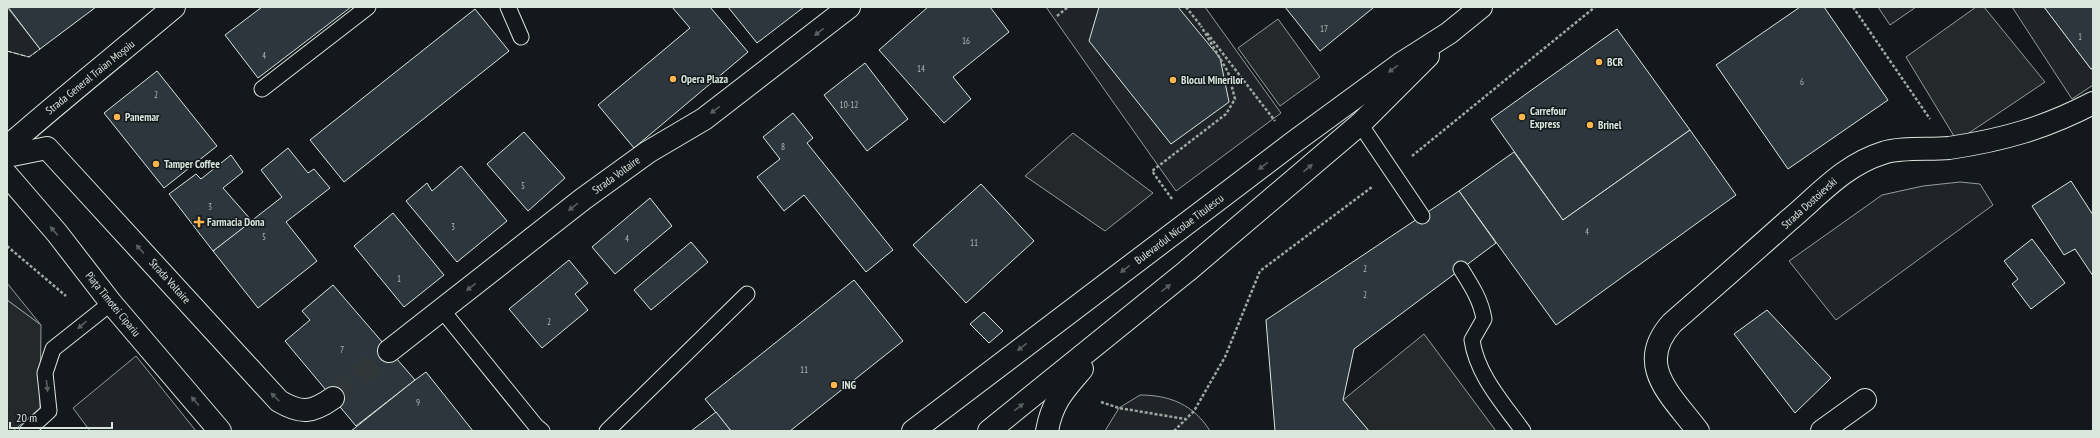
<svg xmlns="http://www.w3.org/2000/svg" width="2100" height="438" font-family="'PT Sans Narrow',sans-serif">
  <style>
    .green { fill: #202428; stroke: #939e99 }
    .parking { fill: #24282b; stroke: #939e99 }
    .building { fill: #2c363c; stroke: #d8e6dc }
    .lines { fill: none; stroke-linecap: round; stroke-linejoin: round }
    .minor-tunnel { stroke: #313739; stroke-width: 22; stroke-dasharray: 22 11; stroke-linecap: butt }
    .service-casing { stroke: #d8e6dc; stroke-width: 17 }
    .minor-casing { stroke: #d8e6dc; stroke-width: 24 }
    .secondary-casing { stroke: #d8e6dc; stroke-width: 24 }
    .primary-casing { stroke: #d8e6dc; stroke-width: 24 }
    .path { stroke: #9da8a2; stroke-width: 2.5; stroke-dasharray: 3 2; stroke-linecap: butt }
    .service { stroke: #14181c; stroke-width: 15 }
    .minor { stroke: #14181c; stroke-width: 22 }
    .secondary { stroke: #14181c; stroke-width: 22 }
    .primary { stroke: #14181c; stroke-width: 22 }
    .fence { stroke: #d8e6dc; stroke-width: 1; stroke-dasharray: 5 2; stroke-linecap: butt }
    .oneway { fill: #59605f }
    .poi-dot { fill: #ffb74d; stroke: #14181c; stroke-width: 1.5 }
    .labels { text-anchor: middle; stroke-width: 3; stroke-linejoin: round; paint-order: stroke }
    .number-label { font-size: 9px; fill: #adbab4 }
    .poi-label { font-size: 11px; font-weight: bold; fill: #d8e6dc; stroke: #14181c; text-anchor: start }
    .street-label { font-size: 11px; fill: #d8e6dc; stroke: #14181c }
  </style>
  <rect width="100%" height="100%" fill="#14181c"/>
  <g class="green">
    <path d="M7,7L40,49L29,57L7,51Z"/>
    <path d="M1046,7H1205L1281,113L1176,191Z"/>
    <path d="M1878,7H1916L1890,25Z"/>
    <path d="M2012,7H2044L2091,69L2093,68V85L2072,99Z"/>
    <path d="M1960,182L1980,184L1993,205L1836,320L1789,261L1882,195L1923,186Z"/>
    <path d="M7,283L41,325L7,300Z"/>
    <path d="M136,356L196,431H90L73,408Z"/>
    <path d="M1140,395C1170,395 1194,405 1210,431H1105L1119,408Z"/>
  </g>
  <g class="parking">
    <path d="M1976,7H1984L2045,82L1957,141L1906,57Z"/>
    <path d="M1278,19L1320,77L1280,106L1238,48Z"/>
    <path d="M1073,133L1153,193L1105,231L1025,176Z"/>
    <path d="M7,300L41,325L40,408L13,431H7Z"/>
    <path d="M1424,334L1496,431H1369L1343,400Z"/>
  </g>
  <g class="building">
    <path d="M8,7H96L40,49Z"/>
    <path d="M262,7H351L258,78L225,35Z"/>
    <path d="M672,7H710L748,52L634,148L598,105L690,28Z"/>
    <path d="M728,7H804L757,43Z"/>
    <path d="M928,7H990L1009,32L953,77L971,99L944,123L879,50Z"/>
    <path d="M1099,7H1178L1220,58L1229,102L1171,144L1089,41Z"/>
    <path d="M1285,7H1372L1373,8L1320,51Z"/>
    <path d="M1800,7H1824L1888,100L1788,169L1716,65Z"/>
    <path d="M2044,7H2093V68L2091,69Z"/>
    <path d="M475,9L509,51L344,182L310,140Z"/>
    <path d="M1617,29L1690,130L1563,220L1491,119Z"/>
    <path d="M865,63L908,119L867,151L824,95Z"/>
    <path d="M157,71L217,146L164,188L104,113Z"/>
    <path d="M793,113L813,138L807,143L893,250L866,272L804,195L784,211L757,177L780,159L763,137Z"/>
    <path d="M1690,130L1736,195L1556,325L1459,191L1514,152L1563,220Z"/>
    <path d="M524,132L565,178L528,211L487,164Z"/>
    <path d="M288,148L308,173L314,169L330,188L286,222L317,261L258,308L213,251L282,197L261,170Z"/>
    <path d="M231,155L243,172L223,188L252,221L213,251L169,194L196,174L201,179Z"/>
    <path d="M461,166L507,221L457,262L406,201L427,183L432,191Z"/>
    <path d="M2071,181L2093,215V276L2075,249L2064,255L2032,206Z"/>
    <path d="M981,184L1034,241L966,303L913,245Z"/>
    <path d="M1459,191L1496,243L1354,349L1343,400L1369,431H1275L1266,320Z"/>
    <path d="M650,198L672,226L615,274L592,247Z"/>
    <path d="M393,213L444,275L404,307L354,246Z"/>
    <path d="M2032,239L2065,283L2031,309L2012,284L2018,279L2004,261Z"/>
    <path d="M691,242L708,262L651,310L634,290Z"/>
    <path d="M569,260L588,283L575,294L588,310L542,348L509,309Z"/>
    <path d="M854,280L903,341L790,431H731L705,399Z"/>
    <path d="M333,285L415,380L356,426L285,341L310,320L302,311Z"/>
    <path d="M1767,310L1831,378L1795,413L1734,334Z"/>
    <path d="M984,312L1003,331L989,343L970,324Z"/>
    <path d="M426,372L473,431H351L415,380Z"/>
    <path d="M716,412L731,431H691Z"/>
  </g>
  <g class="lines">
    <path class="minor-tunnel" d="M333,398L389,351"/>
    <g class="service-casing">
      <g id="service">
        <path d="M508,7L521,37"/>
        <path d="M262,89L368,7"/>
        <path d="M1360,124L1422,216"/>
        <path d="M1461,269C1471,285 1481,300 1484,319L1472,340C1477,375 1503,403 1523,431"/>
        <path d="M442,310L536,426L542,431"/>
        <path d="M27,431L49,411L45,373L53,349L111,303"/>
        <path d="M607,431L747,294"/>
      </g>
    </g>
    <g class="minor-casing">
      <g id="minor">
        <path d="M7,147C62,99 118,54 174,7"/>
        <path d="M7,156L47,148L279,401C301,414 312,413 333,398"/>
        <path d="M389,351L583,199L648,152L704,119L849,7"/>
        <path d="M1698,431C1671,395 1634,365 1672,323C1711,289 1750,255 1788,221C1819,195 1844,165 1883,153C1901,147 1930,150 1949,148C2003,140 2045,128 2093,103"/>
        <path d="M1822,431L1865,400"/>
      </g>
    </g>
    <g class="secondary-casing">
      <g id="secondary">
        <path d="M913,431L1294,142L1402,63L1449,33L1481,7"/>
        <path d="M989,431L1187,271L1360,124L1428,56"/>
        <path d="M1047,431C1052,402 1064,390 1082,369"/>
      </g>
    </g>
    <g class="primary-casing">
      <path id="primary" d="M7,175L57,233L111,303L220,431"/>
    </g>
    <g class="path">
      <path d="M1186,7L1201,26"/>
      <path d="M1853,7L1930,119"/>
      <path d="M1057,16L1068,7"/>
      <path d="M1207,33L1275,121"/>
      <path d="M1412,156L1595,7"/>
      <path d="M1172,199L1152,171L1226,114L1235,99L1228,72L1201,26"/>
      <path d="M7,246L66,296"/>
      <path d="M1101,402L1119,408L1185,419"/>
      <path d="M1174,431L1194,411L1225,357L1260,271L1372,187"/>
    </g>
    <use href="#service" class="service"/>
    <use href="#minor" class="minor"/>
    <use href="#secondary" class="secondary"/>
    <use href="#primary" class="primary"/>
    <path class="fence" d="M7,51L29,57L40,49"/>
  </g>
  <defs><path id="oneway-solid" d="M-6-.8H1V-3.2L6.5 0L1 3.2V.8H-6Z"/></defs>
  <g class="oneway">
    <use href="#oneway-solid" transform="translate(819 32) rotate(142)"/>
    <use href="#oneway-solid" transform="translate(1393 69) rotate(144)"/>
    <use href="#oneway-solid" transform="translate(715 110) rotate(144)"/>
    <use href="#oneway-solid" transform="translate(1263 166) rotate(143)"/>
    <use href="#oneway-solid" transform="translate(1308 168) rotate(-40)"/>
    <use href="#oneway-solid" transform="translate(573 207) rotate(142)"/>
    <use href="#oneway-solid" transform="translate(54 231) rotate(-130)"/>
    <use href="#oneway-solid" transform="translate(140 249) rotate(-132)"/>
    <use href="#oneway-solid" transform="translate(1125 269) rotate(143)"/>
    <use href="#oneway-solid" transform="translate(471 287) rotate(142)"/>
    <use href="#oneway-solid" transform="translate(1166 288) rotate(-38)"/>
    <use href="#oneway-solid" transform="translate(82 325) rotate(140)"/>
    <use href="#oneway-solid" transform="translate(1022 347) rotate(143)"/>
    <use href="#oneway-solid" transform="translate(47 386) rotate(84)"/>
    <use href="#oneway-solid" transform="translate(275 397) rotate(-135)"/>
    <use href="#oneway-solid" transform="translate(195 401) rotate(-131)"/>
    <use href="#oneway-solid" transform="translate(1019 407) rotate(-39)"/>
  </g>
  <g class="poi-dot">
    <circle cx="1599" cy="62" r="4"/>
    <circle cx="673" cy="79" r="4"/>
    <circle cx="1173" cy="80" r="4"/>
    <circle cx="117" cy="117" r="4"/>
    <circle cx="1522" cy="117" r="4"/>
    <circle cx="1590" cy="125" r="4"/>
    <circle cx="156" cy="164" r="4"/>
    <path d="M197 216h4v4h4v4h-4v4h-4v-4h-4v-4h4z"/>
    <circle cx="834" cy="385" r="4"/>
  </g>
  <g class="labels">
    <g class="number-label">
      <text x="1324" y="32">17</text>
      <text x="2080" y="40">1</text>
      <text x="966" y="44">16</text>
      <text x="264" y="59">4</text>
      <text x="921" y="72">14</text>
      <text x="1802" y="85">6</text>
      <text x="156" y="98">2</text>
      <text x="849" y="108">10-12</text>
      <text x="783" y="150">8</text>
      <text x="523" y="189">5</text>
      <text x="210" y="210">3</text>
      <text x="453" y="230">3</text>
      <text x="1587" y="235">4</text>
      <text x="264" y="240">5</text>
      <text x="627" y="242">4</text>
      <text x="974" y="246">11</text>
      <text x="1365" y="272">2</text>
      <text x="399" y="282">1</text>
      <text x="1365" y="298">2</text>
      <text x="549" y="325">2</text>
      <text x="342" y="353">7</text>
      <text x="804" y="373">11</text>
      <text x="418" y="406">9</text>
    </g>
    <g class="poi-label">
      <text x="1607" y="66">BCR</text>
      <text x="681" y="83">Opera Plaza</text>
      <text x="1181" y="84">Blocul Minerilor</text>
      <text x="1530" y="115">Carrefour<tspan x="1530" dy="13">Express</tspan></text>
      <text x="125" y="121">Panemar</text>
      <text x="1598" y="129">Brinel</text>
      <text x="164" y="168">Tamper Coffee</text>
      <text x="207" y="226">Farmacia Dona</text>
      <text x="842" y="389">ING</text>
    </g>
    <g class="street-label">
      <text transform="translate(90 77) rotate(-39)" y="4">Strada General Traian Moșoiu</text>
      <text transform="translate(616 175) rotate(-36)" y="4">Strada Voltaire</text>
      <text transform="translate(1809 203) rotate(-42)" y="4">Strada Dostoievski</text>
      <text transform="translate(1179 229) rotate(-37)" y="4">Bulevardul Nicolae Titulescu</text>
      <text transform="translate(170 281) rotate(48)" y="4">Strada Voltaire</text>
      <text transform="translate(113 304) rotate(51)" y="4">Piața Timotei Cipariu</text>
    </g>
  </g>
  <rect width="2100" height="438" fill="none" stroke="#d8e6dc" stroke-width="16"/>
  <path d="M10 422v6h102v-6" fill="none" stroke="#d8e6dc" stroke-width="2"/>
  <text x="16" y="422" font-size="12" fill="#d8e6dc" stroke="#14181c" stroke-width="3" paint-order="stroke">20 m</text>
</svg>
